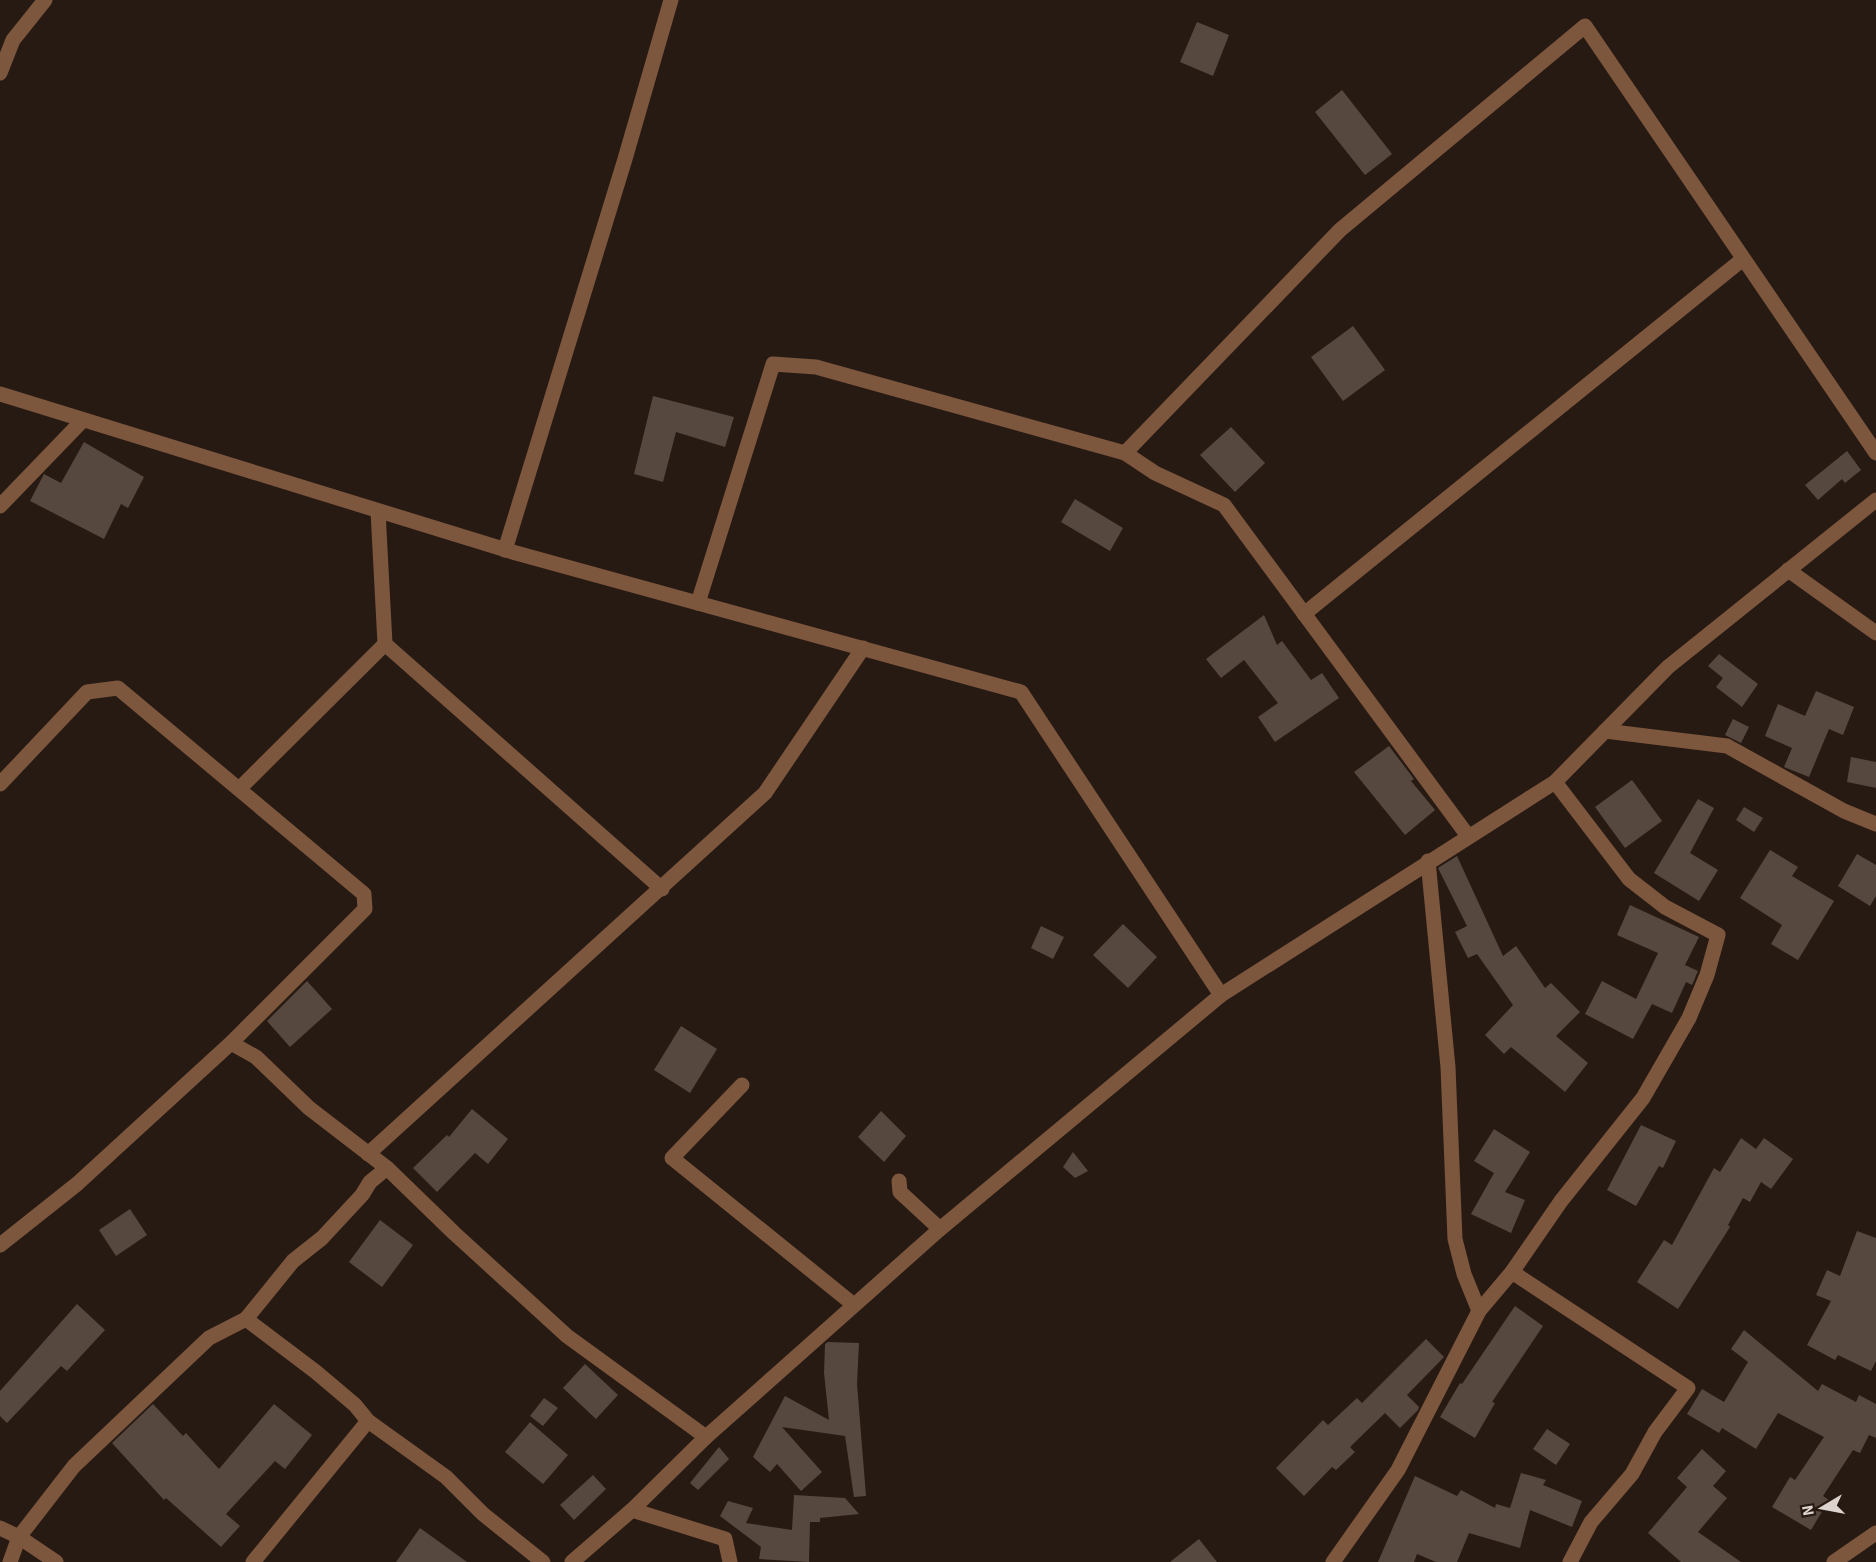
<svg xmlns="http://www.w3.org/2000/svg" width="1876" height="1562" font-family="'Source Sans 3',sans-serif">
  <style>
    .building { fill: #57483f }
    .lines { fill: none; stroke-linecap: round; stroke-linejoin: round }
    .minor { stroke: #7d563e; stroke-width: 15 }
  </style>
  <rect width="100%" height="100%" fill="#271a12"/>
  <g class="building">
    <path d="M1197,22L1229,35L1213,76L1180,62Z"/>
    <path d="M1342,90L1392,154L1365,175L1315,112Z"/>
    <path d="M1353,326L1385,370L1343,401L1311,357Z"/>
    <path d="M653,396L734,417L725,447L676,432L663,482L634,474Z"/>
    <path d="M1231,427L1265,463L1235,492L1200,455Z"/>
    <path d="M84,442L144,477L128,508L121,504L104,539L30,501L44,474L61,483Z"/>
    <path d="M1847,451L1861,470L1845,483L1842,479L1818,500L1805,485Z"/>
    <path d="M1075,499L1123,528L1110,551L1061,522Z"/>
    <path d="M1264,615L1277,645L1282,641L1311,680L1322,673L1339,698L1275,742L1258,717L1278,703L1244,660L1221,678L1206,659Z"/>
    <path d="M1719,654L1758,684L1742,707L1716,687L1723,678L1708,666Z"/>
    <path d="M1816,691L1854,707L1843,735L1829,729L1809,777L1784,767L1792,748L1765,736L1778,704L1805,716Z"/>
    <path d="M1733,719L1749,727L1741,743L1725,735Z"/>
    <path d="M1389,746L1414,779L1411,781L1435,810L1405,835L1354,772Z"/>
    <path d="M1851,757L1876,762V788L1847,782Z"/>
    <path d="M1632,780L1662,821L1625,848L1595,807Z"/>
    <path d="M1698,799L1714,808L1690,853L1718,870L1699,901L1654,873Z"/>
    <path d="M1744,807L1763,818L1754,832L1736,820Z"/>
    <path d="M1770,850L1798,867L1792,876L1834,901L1798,960L1771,944L1782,925L1740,898Z"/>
    <path d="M1857,854L1876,865V896L1870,906L1838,886Z"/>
    <path d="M1457,856L1503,956L1516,946L1545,988L1551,983L1580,1012L1556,1036L1588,1063L1565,1092L1511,1047L1504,1054L1485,1035L1513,1005L1477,954L1468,958L1455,932L1467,926L1438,868Z"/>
    <path d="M1630,905L1699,937L1685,965L1698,971L1692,985L1686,982L1672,1013L1652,1004L1633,1039L1585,1014L1602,981L1636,999L1658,953L1617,935Z"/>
    <path d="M1123,924L1157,957L1128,988L1093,955Z"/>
    <path d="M1041,926L1064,937L1053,959L1031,948Z"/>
    <path d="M307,981L332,1009L290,1047L267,1021Z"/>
    <path d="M681,1026L717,1049L690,1093L654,1070Z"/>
    <path d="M472,1109L508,1139L488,1164L475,1153L437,1192L413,1168L447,1135L449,1137Z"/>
    <path d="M881,1111L906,1136L884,1162L858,1137Z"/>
    <path d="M1641,1125L1676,1141L1663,1168L1659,1166L1636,1206L1607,1190Z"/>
    <path d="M1494,1129L1530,1152L1505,1192L1525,1200L1511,1233L1471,1214L1494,1173L1474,1161Z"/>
    <path d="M1741,1138L1756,1149L1764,1138L1793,1159L1771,1189L1761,1182L1750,1202L1743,1198L1728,1225L1730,1227L1678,1309L1637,1282L1664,1240L1672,1245L1714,1168L1720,1172Z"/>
    <path d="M1073,1152L1088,1171L1075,1178L1063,1167Z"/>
    <path d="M130,1209L147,1235L116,1256L99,1230Z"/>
    <path d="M380,1220L413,1245L382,1287L349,1262Z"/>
    <path d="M1857,1231L1876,1238V1361L1871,1371L1838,1355L1835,1360L1807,1345L1831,1301L1816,1295L1827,1270L1840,1276Z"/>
    <path d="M77,1304L105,1330L67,1371L61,1366L7,1423L0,1416V1391Z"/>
    <path d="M1515,1306L1543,1326L1492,1402L1495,1403L1475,1438L1440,1417L1460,1383L1462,1384Z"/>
    <path d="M1744,1330L1818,1391L1822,1384L1856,1402L1859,1395L1876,1404V1438L1869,1435L1860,1453L1853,1450L1823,1496L1829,1500L1811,1530L1772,1507L1790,1477L1795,1480L1824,1437L1778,1413L1756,1449L1722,1428L1719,1433L1687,1414L1702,1389L1724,1402L1748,1362L1731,1349Z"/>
    <path d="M1426,1339L1444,1357L1407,1395L1419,1407L1418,1410L1400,1428L1385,1413L1350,1447L1355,1452L1336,1470L1332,1467L1304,1496L1276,1468L1323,1420L1328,1425L1357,1398L1362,1403Z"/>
    <path d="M828,1342L859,1343L857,1384L866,1496L854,1497L845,1436L782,1427L822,1472L801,1491L777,1464L770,1472L753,1457L785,1396L829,1420L824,1373L825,1344Z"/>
    <path d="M585,1364L618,1395L596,1419L563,1388Z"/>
    <path d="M544,1398L558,1408L543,1426L530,1416Z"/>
    <path d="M153,1404L183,1436L186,1433L219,1469L274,1404L312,1435L285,1469L275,1461L226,1514L240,1526L221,1547L166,1498L164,1500L112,1443Z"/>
    <path d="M530,1422L568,1455L543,1484L505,1452Z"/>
    <path d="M1547,1429L1570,1444L1556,1465L1533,1449Z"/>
    <path d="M719,1447L729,1459L698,1490L690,1483Z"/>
    <path d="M1702,1449L1726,1471L1713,1486L1727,1498L1698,1532L1741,1562H1681L1648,1533L1687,1487L1677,1478Z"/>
    <path d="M1521,1473L1546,1480L1543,1485L1582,1501L1572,1527L1530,1510L1520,1548L1469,1533L1457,1562H1436L1417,1554L1414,1562H1378L1415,1476L1457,1496L1461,1490L1495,1508L1496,1504L1510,1508Z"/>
    <path d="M593,1475L606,1489L574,1520L560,1505Z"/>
    <path d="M794,1495L845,1498L859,1514L820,1518V1522H810L809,1562L759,1559L761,1547L720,1516L728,1501L753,1508L746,1523L792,1530Z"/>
    <path d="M420,1528L467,1562H396Z"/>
    <path d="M1199,1539L1217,1562H1170Z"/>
  </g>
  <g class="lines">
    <g class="minor">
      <path d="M0,73L13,40L45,0"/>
      <path d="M0,394L516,553L1021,692L1221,995"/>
      <path d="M1125,453L1340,230L1585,26L1876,453"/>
      <path d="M0,506L83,420"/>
      <path d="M378,511L385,644"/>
      <path d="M505,550L625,159L671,0"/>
      <path d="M1788,570L1876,633"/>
      <path d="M698,603L773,364L816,367L1125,453L1155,473L1224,505L1468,836"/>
      <path d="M1304,614L1743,259"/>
      <path d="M1605,731L1727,746L1844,811L1876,824"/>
      <path d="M0,784L87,692L118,688L364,894L365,909L231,1043"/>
      <path d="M239,789L385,644L662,889"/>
      <path d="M1428,861L1448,1067L1455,1239L1464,1274L1479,1311"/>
      <path d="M742,1085L672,1158L854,1305"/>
      <path d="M368,1154L765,793L863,648"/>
      <path d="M899,1181L900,1192L940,1229"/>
      <path d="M0,1245L77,1184L231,1043L256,1057L309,1108L387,1168L454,1233L567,1336L706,1437"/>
      <path d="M1512,1272L1688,1388L1655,1432L1632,1474L1591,1522L1570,1562"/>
      <path d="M246,1319L293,1261L322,1238L362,1195L370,1182L387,1168"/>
      <path d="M632,1510L725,1539L730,1562"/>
      <path d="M0,1528L19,1537L56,1562"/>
      <path d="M10,1562L19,1537L74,1466L209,1338L246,1319L316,1372L355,1405L368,1421L446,1477L483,1514L543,1562"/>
      <path d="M253,1562L368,1421"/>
      <path d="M572,1562L632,1510L706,1437L940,1229L1221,995L1555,782L1668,667L1876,500"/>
      <path d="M1333,1562L1398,1470L1479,1311L1512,1272L1561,1201L1643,1098L1689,1018L1707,975L1718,935L1665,907L1629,879L1555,782"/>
      <path d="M1834,1562L1876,1533"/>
    </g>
  </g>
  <g transform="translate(1822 1508) rotate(260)" stroke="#271a12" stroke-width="4.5" paint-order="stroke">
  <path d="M0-4.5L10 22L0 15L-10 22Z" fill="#ddd4cf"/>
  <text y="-9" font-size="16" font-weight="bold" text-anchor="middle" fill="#ddd4cf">N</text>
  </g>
</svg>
